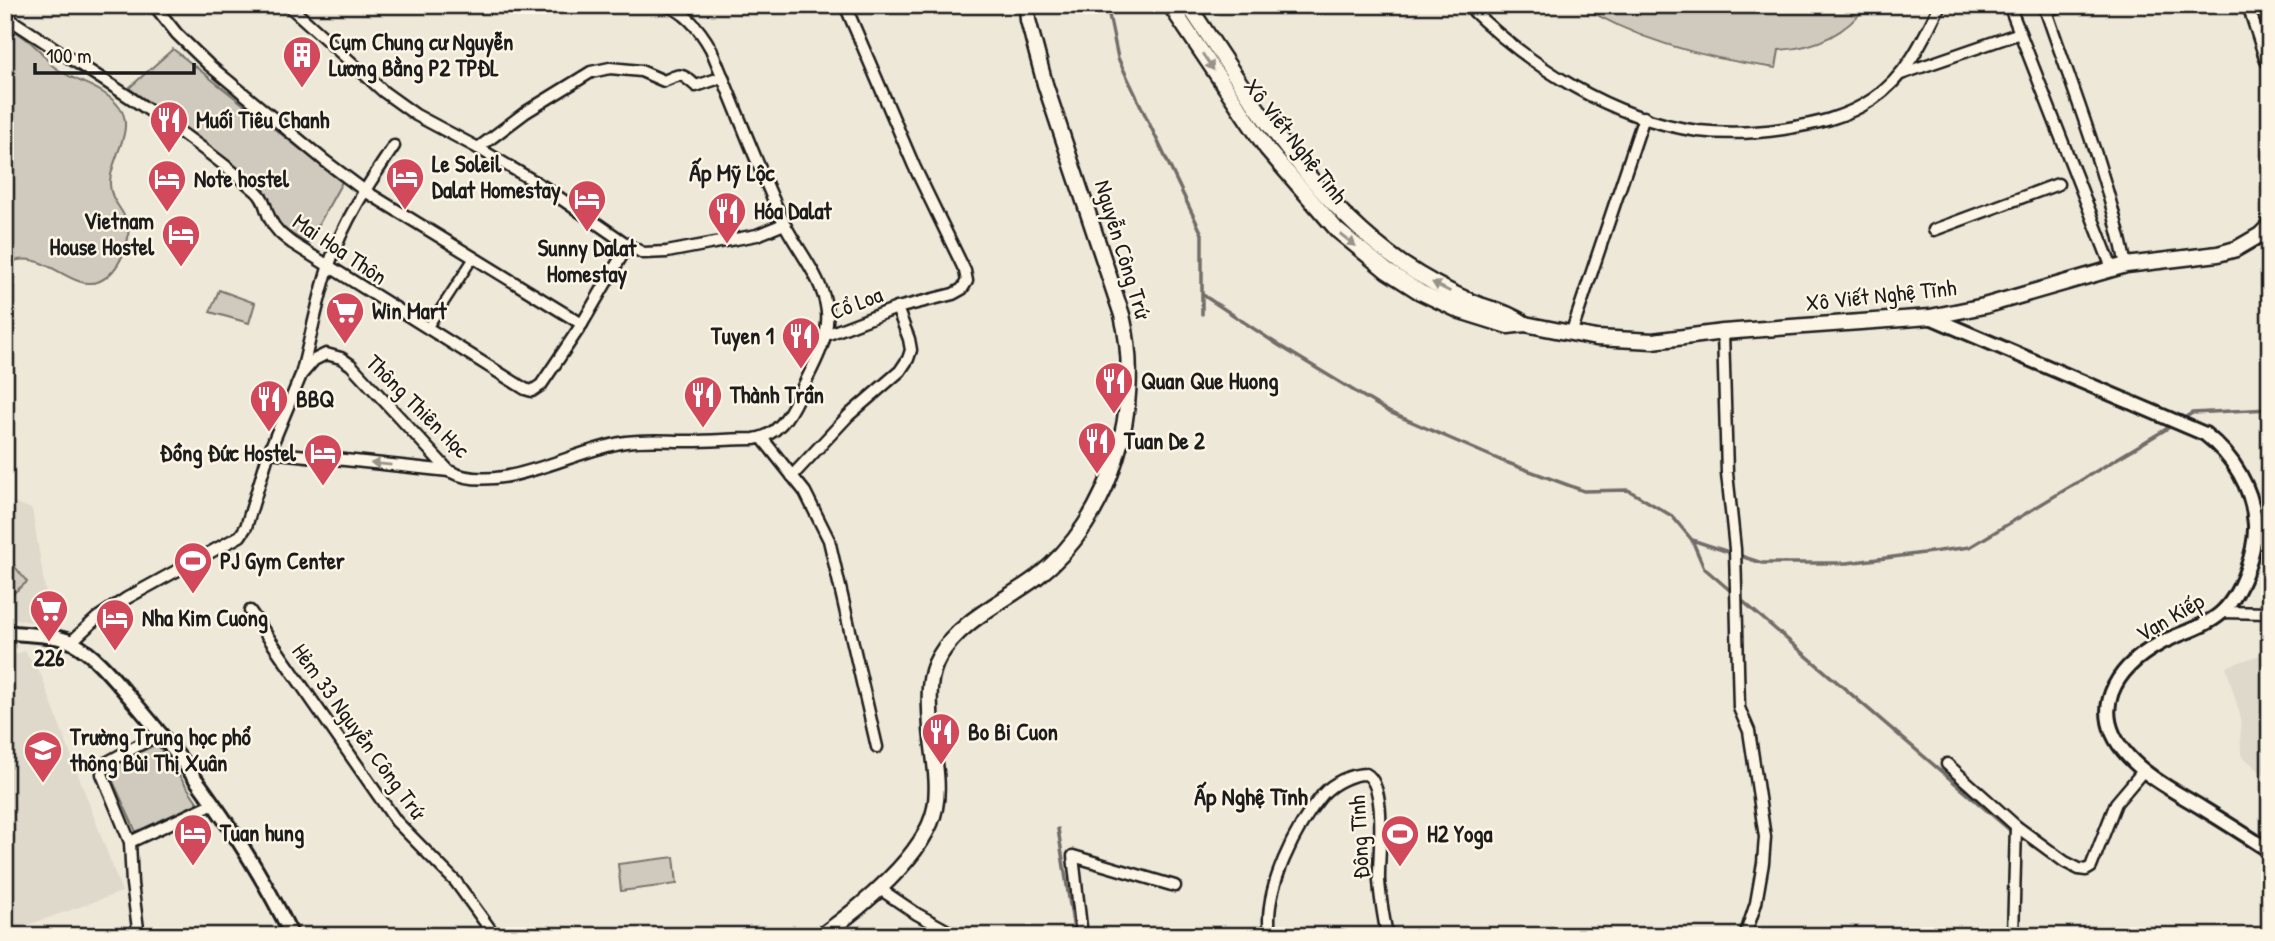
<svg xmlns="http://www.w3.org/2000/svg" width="2275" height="941" font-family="'Patrick Hand',sans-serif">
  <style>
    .built { fill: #ded9cb }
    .green { fill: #cfcabd; stroke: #76736c; stroke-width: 2 }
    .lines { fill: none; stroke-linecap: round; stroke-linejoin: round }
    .stream { stroke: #6f6c67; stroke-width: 3.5 }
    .pedestrian-casing { stroke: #1c1c1c; stroke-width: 12 }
    .minor-casing { stroke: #1c1c1c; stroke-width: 15 }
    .tertiary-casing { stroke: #1c1c1c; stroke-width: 18 }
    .secondary-casing { stroke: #1c1c1c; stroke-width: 19 }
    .pedestrian { stroke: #fcf5e5; stroke-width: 7 }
    .minor { stroke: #fcf5e5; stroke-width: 10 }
    .tertiary { stroke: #fcf5e5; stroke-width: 12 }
    .secondary { stroke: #fcf5e5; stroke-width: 14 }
    .oneway { fill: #97938b }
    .labels { text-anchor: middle; stroke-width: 5; stroke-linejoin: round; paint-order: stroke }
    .poi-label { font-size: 23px; font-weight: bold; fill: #1c1c1c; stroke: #fcf5e5; text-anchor: start }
    .street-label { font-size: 23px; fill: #1c1c1c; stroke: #fcf5e5 }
    .neighbourhood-label { font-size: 24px; font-weight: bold; fill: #1c1c1c; stroke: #fcf5e5 }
  </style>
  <rect width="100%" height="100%" fill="#eee8d9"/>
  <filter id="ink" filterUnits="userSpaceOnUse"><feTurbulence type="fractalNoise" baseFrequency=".0143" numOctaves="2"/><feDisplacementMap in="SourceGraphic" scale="14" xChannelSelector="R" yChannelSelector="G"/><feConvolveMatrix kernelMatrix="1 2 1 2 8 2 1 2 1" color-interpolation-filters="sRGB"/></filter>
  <g filter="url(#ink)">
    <g class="built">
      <path d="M5,499L32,509L51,625L5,618Z"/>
      <path d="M25,651L41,675L122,892L5,933V658Z"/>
      <path d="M2270,651V780L2241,755L2240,715L2226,667Z"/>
    </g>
    <g class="green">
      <path d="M1580,5H1867C1845,35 1815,48 1779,50L1776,68C1708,59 1639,42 1580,5Z"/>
      <path d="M5,25C17,32 29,40 39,50C44,55 48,62 53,66C74,83 103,85 120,108C136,130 109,161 110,184C110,200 123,209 127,222C133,241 118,273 100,281C70,294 42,243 5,265Z"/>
      <path d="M173,49L342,182L308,244L281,227L263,190L226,159L129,88Z"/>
      <path d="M219,290L255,303L249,323L210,312Z"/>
      <path d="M5,554L27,582L5,600Z"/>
      <path d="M157,744L198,803L136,832L107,768Z"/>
      <path d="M674,857L677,884L621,891L618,864Z"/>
    </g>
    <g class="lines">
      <g class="stream">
        <path d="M1107,5L1118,58L1202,234V314"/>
        <path d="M1203,295L1280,346L1389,412L1500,460L1584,491L1628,490L1672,516L1692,540L1704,568L1733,593"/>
        <path d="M2180,421L2192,413L2270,409"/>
        <path d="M1692,540L1762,563H1847L1970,547L2173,425"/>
        <path d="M1739,598L2012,832"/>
        <path d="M1058,829L1075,936"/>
      </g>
      <g class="pedestrian-casing">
        <path id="pedestrian" d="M427,329L474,257"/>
      </g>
      <g class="minor-casing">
        <g id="minor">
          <path d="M154,5L177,34L209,65L325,161L365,191L582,324"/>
          <path d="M288,5L384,92L416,115L478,148L544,187L628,245L643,253L667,252L757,235L784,224"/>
          <path d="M1467,5C1528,65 1611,119 1698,131C1725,134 1756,133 1783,129C1815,124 1845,118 1873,99C1906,77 1923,40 1940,5"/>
          <path d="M2009,5L2112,268"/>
          <path d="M2040,5L2046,11C2075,95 2108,178 2126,265"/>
          <path d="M2248,5L2266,61"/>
          <path d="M2046,11L2063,5"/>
          <path d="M5,16C90,72 179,125 256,191C266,200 265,209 270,219C275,230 283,236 292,243L525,389L532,391L541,385L582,324L628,245"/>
          <path d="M1901,74L2020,33"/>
          <path d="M478,148L526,112L591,72L610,68L641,71L664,81C682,73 681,73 696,86L723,77"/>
          <path d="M1934,230L2058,184"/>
          <path d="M1723,332L1727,473L1735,549L1739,708L1749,731L1765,837L1763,863L1756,903L1745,936"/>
          <path d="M1571,334L1644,117"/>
          <path d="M826,335L897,308L953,294L962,289L967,281L965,271L914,166L845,5"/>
          <path d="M302,371C311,336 318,299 329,265C343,222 369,183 394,146"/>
          <path d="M762,438L805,492L829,540L877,747"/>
          <path d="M269,452L449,471"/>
          <path d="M792,476L849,415L900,371L908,359L911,350L909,339L897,308"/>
          <path d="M250,611L396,821L456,882L495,936"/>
          <path d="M2222,612L2270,613"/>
          <path d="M71,642L97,618L127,598L240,536L246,527L269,452L301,375L314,360L326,354L341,358L351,365L449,471C499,497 574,449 626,442C647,439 669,441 690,441C712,441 733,439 754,439C777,436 789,416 798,397C810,371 830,341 827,312C824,279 797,250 783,221C757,165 735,106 711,49C701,31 686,12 666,5"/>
          <path d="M1947,764L2016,826L2065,862L2079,869L2086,870L2091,867L2116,803L2144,770"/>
          <path d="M130,842L212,804"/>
          <path d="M880,889L917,914L957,936"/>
          <path d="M1270,933C1263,890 1296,826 1323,794C1333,783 1351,774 1366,774C1388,786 1378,857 1379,880C1380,899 1384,918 1387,936"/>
          <path d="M139,936L132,884L130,842L102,774L104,764L161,733"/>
          <path d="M1082,936L1073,856L1175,886"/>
          <path d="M1264,936L1270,933L1284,936"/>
          <path d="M2013,936L2016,826"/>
        </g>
      </g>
      <g class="tertiary-casing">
        <g id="tertiary">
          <path d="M1930,317L2205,434C2233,456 2253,488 2255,525C2256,551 2241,595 2221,613C2204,628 2179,633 2159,644C2114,669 2088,712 2128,756C2149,779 2176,792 2202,808C2225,822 2247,836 2270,851"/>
          <path d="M5,632C24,635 57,634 73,643C97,656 116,682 134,702C194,772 252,853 292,936"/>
        </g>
      </g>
      <g class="secondary-casing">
        <g id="secondary">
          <path d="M1170,5L1267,149L1338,231L1387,271L1420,292L1460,311L1508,326L1525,324L1596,338L1653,341L1723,332L1930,317L1984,306L2126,265L2218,254L2236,249L2260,235L2270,225"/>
          <path d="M1188,5C1250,97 1309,198 1401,263C1423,278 1447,291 1472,302C1491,310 1507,311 1525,324"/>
          <path d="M821,936C859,909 926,855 935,808C940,783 933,754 931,729C930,704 926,679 939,657C960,620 1004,602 1037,577C1112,520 1144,405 1122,315L1045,84L1028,20L1027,5"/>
        </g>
      </g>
      <use href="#pedestrian" class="pedestrian"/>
      <use href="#minor" class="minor"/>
      <use href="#tertiary" class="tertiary"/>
      <use href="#secondary" class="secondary"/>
    </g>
    <defs><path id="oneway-solid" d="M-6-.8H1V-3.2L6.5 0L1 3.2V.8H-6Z" transform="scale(1.75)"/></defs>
    <g class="oneway">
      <use href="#oneway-solid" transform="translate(1208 62) rotate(56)"/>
      <use href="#oneway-solid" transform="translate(1348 240) rotate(38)"/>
      <use href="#oneway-solid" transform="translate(1441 287) rotate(-153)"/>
      <use href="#oneway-solid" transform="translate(381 464) rotate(-174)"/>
    </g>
  </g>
  <defs>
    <g id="building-pin" transform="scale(2.0125)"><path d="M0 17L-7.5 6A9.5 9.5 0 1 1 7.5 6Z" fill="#d1495b" stroke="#fcf5e5"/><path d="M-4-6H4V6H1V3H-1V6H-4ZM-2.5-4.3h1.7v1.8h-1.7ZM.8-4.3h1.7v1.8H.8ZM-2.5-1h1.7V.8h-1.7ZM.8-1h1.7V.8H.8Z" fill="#fff"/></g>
    <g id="restaurant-pin" transform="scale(2.0125)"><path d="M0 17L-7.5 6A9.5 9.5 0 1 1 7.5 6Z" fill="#d1495b" stroke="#fcf5e5"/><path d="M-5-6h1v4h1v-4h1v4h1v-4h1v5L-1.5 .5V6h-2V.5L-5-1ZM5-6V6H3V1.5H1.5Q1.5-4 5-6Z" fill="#fff"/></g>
    <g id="hotel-pin" transform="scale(2.0125)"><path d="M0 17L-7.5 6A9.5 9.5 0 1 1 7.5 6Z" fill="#d1495b" stroke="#fcf5e5"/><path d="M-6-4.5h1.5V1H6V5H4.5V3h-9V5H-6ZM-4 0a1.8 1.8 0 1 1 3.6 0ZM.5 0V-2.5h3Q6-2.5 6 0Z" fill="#fff"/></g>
    <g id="supermarket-pin" transform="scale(2.0125)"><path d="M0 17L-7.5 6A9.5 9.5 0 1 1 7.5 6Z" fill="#d1495b" stroke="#fcf5e5"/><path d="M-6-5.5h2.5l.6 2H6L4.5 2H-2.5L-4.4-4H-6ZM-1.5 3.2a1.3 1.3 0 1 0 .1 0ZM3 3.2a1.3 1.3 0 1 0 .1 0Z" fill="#fff"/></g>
    <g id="stadium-pin" transform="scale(2.0125)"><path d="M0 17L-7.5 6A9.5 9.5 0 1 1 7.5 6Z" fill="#d1495b" stroke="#fcf5e5"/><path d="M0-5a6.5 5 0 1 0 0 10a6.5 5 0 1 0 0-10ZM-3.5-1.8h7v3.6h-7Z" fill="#fff"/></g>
    <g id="school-pin" transform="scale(2.0125)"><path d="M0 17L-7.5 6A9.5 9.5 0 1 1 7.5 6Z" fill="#d1495b" stroke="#fcf5e5"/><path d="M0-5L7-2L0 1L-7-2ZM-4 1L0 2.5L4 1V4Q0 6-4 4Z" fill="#fff"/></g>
  </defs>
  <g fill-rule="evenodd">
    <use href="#building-pin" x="302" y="55"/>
    <use href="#restaurant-pin" x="169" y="120"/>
    <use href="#hotel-pin" x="405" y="177"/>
    <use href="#hotel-pin" x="167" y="179"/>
    <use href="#hotel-pin" x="587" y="199"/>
    <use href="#restaurant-pin" x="727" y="211"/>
    <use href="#hotel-pin" x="181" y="234"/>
    <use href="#supermarket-pin" x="345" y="311"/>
    <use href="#restaurant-pin" x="801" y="336"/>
    <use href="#restaurant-pin" x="1114" y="381"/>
    <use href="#restaurant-pin" x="703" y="395"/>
    <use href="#restaurant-pin" x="269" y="399"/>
    <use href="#restaurant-pin" x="1097" y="441"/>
    <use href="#hotel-pin" x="323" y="453"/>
    <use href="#stadium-pin" x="193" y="561"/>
    <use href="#supermarket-pin" x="49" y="609"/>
    <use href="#hotel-pin" x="115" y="618"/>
    <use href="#restaurant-pin" x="941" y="732"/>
    <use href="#school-pin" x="43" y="750"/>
    <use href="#hotel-pin" x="193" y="833"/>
    <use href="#stadium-pin" x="1400" y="834"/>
  </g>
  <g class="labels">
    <g class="poi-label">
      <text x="329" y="50">Cụm Chung cư Nguyễn<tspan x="329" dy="26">Lương Bằng P2 TPĐL</tspan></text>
      <text x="196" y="128">Muối Tiêu Chanh</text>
      <text x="432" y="172">Le Soleil<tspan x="432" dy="26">Dalat Homestay</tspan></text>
      <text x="194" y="187">Note hostel</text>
      <text x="754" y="219">Hóa Dalat</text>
      <text x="154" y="229" text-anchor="end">Vietnam<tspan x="154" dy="26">House Hostel</tspan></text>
      <text x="587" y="256" text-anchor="middle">Sunny Dalat<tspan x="587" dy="26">Homestay</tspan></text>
      <text x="372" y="319">Win Mart</text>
      <text x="774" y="344" text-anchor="end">Tuyen 1</text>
      <text x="1141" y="389">Quan Que Huong</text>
      <text x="730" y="403">Thành Trần</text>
      <text x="296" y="407">BBQ</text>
      <text x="1124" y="449">Tuan De 2</text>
      <text x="296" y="461" text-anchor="end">Đồng Đức Hostel</text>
      <text x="220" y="569">PJ Gym Center</text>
      <text x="142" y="626">Nha Kim Cuong</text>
      <text x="49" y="666" text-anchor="middle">226</text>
      <text x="968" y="740">Bo Bi Cuon</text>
      <text x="70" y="745">Trường Trung học phổ<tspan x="70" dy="26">thông Bùi Thị Xuân</tspan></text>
      <text x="220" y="841">Tuan hung</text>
      <text x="1427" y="842">H2 Yoga</text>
    </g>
    <g class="street-label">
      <text transform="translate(1296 141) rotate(52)" y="8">Xô Viết Nghệ Tĩnh</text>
      <text transform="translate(340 249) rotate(34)" y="8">Mai Hoa Thôn</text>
      <text transform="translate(1123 249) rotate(73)" y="8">Nguyễn Công Trứ</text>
      <text transform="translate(1881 295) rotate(-6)" y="8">Xô Viết Nghệ Tĩnh</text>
      <text transform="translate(856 303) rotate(-21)" y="8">Cổ Loa</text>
      <text transform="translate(418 406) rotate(45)" y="8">Thông Thiên Học</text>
      <text transform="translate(2170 617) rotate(-30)" y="8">Vạn Kiếp</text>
      <text transform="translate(359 731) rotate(54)" y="8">Hẻm 33 Nguyễn Công Trứ</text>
      <text transform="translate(1359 837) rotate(-93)" y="8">Đông Tĩnh</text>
    </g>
    <g class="neighbourhood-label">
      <text x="732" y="181">Ấp Mỹ Lộc</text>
      <text x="1251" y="805">Ấp Nghệ Tĩnh</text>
    </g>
  </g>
  <rect width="2275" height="941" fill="none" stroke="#fcf5e5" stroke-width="28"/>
  <rect x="14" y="14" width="2247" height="913" fill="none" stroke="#1c1c1c" stroke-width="2.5" filter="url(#ink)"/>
  <path d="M35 63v10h159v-10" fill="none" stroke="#1c1c1c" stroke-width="3.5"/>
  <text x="46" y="63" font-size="21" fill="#1c1c1c" stroke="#fcf5e5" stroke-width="5" paint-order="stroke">100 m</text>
</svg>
